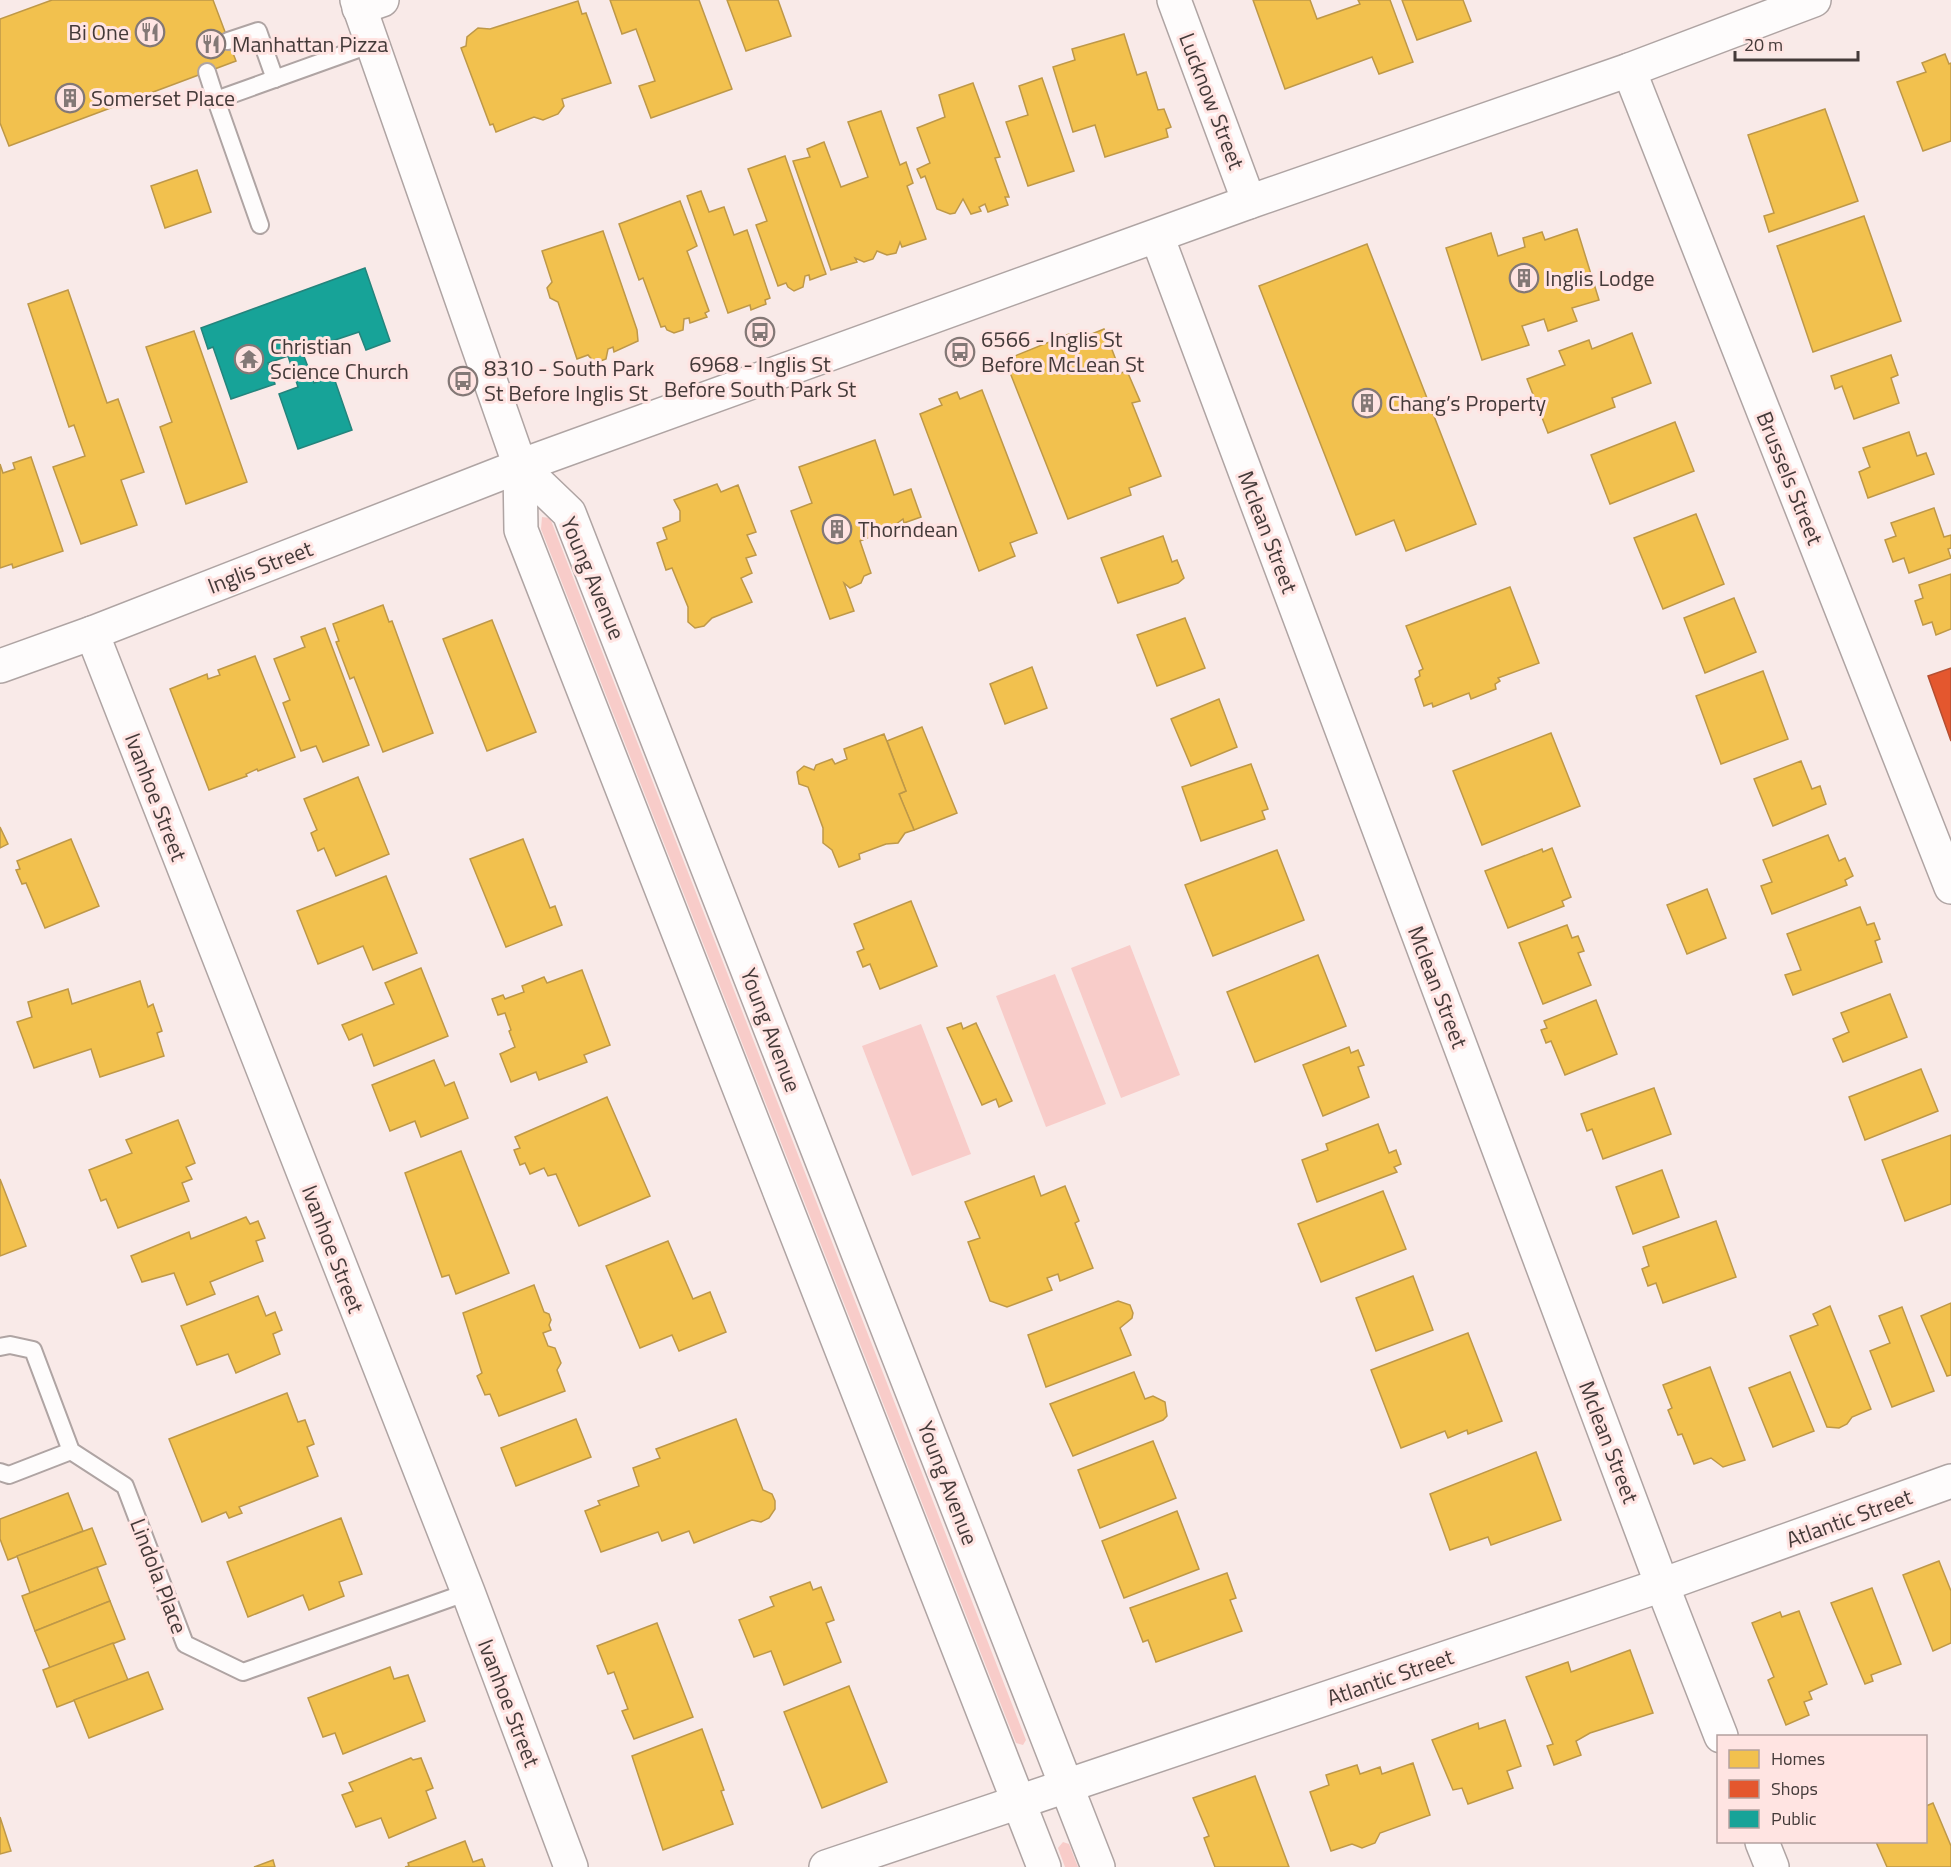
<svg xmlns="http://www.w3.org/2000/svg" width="1951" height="1867" font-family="'Titillium Web',sans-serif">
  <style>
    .green { fill: #f8ccc9 }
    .homes { fill: #f2c14e; stroke: #be9848; stroke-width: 1.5 }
    .shops { fill: #e4572e; stroke: #b44e31; stroke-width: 1.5 }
    .public { fill: #17a398; stroke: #24847c; stroke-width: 1.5 }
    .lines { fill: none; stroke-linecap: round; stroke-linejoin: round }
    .lane-casing { stroke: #afa4a3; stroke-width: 20 }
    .street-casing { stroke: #afa4a3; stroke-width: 36 }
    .secondary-casing { stroke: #afa4a3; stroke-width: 36 }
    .lane { stroke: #fefcfc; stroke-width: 16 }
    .street { stroke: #fefcfc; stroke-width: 33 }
    .secondary { stroke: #fefcfc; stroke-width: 33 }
    .labels { text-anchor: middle; stroke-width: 6; stroke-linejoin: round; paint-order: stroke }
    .poi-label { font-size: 22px; fill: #443a39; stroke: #ffe4e2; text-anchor: start }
    .street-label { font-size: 22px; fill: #443a39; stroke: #ffe4e2 }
  </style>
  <rect width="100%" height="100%" fill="#f9eae8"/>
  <g class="green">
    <path d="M542,517L550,518L1026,1740L1023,1745L1016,1743L541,529Z"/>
    <path d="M1130,945L1180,1075L1121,1098L1071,968Z"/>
    <path d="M1055,974L1106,1104L1046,1127L996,996Z"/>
    <path d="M921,1024L971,1154L912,1176L862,1046Z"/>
    <path d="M1063,1842L1069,1844L1078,1867H1065L1058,1848Z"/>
  </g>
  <g class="homes">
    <path d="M52,0H213L236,61L9,146L0,123V19Z"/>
    <path d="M610,0H699L732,89L651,118L639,86L655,81L636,29L622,34Z"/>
    <path d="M727,0H778L791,36L746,51Z"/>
    <path d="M1253,0H1310L1317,19L1360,4L1358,0H1390L1413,62L1379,74L1372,57L1285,89Z"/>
    <path d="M1402,0H1463L1471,21L1417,40Z"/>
    <path d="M578,1L582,14L586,13L611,83L562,99L564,106L558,114L543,120L534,117L496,132L493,124L490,125L461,48L466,46L467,37L478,28L490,29Z"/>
    <path d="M1124,34L1137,75L1146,72L1158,110L1164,109L1171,127L1166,129L1168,137L1105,157L1095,125L1073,132L1053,67L1075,60L1072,49Z"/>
    <path d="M1945,54L1949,64L1951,63V141L1923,151L1897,82L1926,72L1922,63Z"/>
    <path d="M1042,78L1074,171L1028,186L1006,122L1028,115L1019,86Z"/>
    <path d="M973,83L1000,157L995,158L1009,197H1005L1008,205L988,212L985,204L979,207L981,211L971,214L963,199L955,213L950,214L937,209L925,176L921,178L917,169L930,163L917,128L945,117L939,95Z"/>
    <path d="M1825,109L1858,201L1769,232L1764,216L1774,213L1748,135Z"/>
    <path d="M881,111L900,165L906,162L913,183L907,186L926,239L902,247L900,242L896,253L887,255L877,251L873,259L864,262L855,258L857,262L831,270L793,161L810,157L807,149L824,142L841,187L868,177L848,122Z"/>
    <path d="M785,156L826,274L810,280L809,275L805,276L803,287L794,291L788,287L786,283L778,286L756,225L767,221L748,169Z"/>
    <path d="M197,170L211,212L165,228L151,186Z"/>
    <path d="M701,191L709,212L724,207L734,235L747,230L770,298L765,300L766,304L751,310L750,305L728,313L687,196Z"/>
    <path d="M680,201L697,246L687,251L709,311L705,313L707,317L690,323L689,318L684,319L683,330L674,333L667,330L665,326L661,327L643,278L639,280L619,224Z"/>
    <path d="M1864,216L1901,321L1813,352L1777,246Z"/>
    <path d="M1577,229L1599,300L1572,308L1577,321L1548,331L1544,319L1522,326L1529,345L1482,360L1446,248L1491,233L1498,256L1525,247L1523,238L1542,232L1545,240Z"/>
    <path d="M603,231L637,330L638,341L614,352L613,347L608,349L606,359L595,363L588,355L577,359L558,302L550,298L547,288L552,282L542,251Z"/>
    <path d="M1367,244L1476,524L1406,551L1394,520L1356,535L1259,286Z"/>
    <path d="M68,290L107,403L118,399L144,472L121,480L137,525L81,544L53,467L85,456L74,425L69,427L28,304Z"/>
    <path d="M1104,329L1121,373L1127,371L1140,401L1132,403L1161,476L1129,488L1131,495L1068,519L1005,360L1069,334L1072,342Z"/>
    <path d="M194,331L247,482L186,504L160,427L172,422L146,347Z"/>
    <path d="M1632,333L1651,383L1612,398L1615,407L1548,433L1527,379L1565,365L1559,351L1589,340L1592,349Z"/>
    <path d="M1891,355L1898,375L1891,378L1899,403L1854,419L1842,386L1835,389L1831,376Z"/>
    <path d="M982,390L1037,533L1010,543L1015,556L979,571L920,414L942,405L939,399L957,392L960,399Z"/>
    <path d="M1675,422L1694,471L1610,504L1591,455Z"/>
    <path d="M1909,432L1917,456L1926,453L1934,474L1868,498L1859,472L1870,467L1863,448Z"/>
    <path d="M875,440L894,495L911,489L921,517L904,523L903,519L888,530L877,526L872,536L860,541L871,573L864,576L861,583L850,588L844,583L854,611L830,619L791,511L812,503L799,467Z"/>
    <path d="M31,457L63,551L13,568L12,564L0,568V464L3,473L15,469L13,463Z"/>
    <path d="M717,484L721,492L738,485L756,532L747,535L756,555L746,558L752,573L741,578L752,602L712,618L704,626L695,628L688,622V607L672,568L666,570L657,543L667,539L663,528L680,521V511L674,500Z"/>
    <path d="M1934,508L1944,537L1951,535V548L1948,549L1951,558L1909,573L1904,558L1893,562L1885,540L1896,536L1891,523Z"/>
    <path d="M1696,514L1724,584L1663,609L1634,538Z"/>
    <path d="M1163,536L1172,562L1177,560L1184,578L1178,583L1118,603L1101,558Z"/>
    <path d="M1951,574V629L1936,635L1932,622L1923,625L1915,601L1923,598L1919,585Z"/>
    <path d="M1510,587L1539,663L1498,678L1500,681L1495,684L1496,689L1471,699L1469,693L1433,707L1432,703L1424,706L1415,679L1420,676L1419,671L1423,669L1406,626Z"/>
    <path d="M1734,598L1756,652L1705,673L1684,618Z"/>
    <path d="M383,605L389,622L392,621L433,733L383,752L354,677L350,679L336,642L339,641L333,624Z"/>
    <path d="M1185,618L1205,668L1157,686L1137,635Z"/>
    <path d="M492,620L536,732L487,751L443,639Z"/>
    <path d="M325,628L369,745L323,762L316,746L301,751L283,703L290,700L274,659L305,647L301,637Z"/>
    <path d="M255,656L295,757L258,771L257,769L246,774L247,776L209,790L170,689L207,674L208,679L220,675L218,670Z"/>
    <path d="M1032,667L1047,708L1005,724L990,684Z"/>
    <path d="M1763,671L1788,739L1721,764L1696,696Z"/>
    <path d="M1219,699L1237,747L1191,766L1171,719Z"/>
    <path d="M922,727L957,813L914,830L899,794L906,791L887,741Z"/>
    <path d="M1551,733L1580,806L1482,845L1453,771Z"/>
    <path d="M884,734L906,791L899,794L914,830L905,833L898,843L886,844L859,854L860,859L839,867L832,850L823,843V828L808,787L799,784L797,772L804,766L814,770L816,765L832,759L835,764L847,759L844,749Z"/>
    <path d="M1801,761L1812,789L1820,786L1826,804L1773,826L1754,779Z"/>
    <path d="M1251,764L1268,809L1262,811L1265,819L1201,841L1182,787Z"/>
    <path d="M358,777L389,854L336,876L324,848L318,851L311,833L317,830L304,799Z"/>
    <path d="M0,827L8,844L0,848Z"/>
    <path d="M1828,835L1839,861L1845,858L1853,876L1845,880L1847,885L1772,914L1761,886L1772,882L1763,860Z"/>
    <path d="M71,839L99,906L45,928L26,883L22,884L16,870L20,869L17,861Z"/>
    <path d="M523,839L550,908L555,906L562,925L506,947L470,859Z"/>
    <path d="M1552,848L1571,897L1562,901L1564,906L1508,928L1485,871L1542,849L1543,852Z"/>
    <path d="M1277,850L1304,920L1213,956L1185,885Z"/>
    <path d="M386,876L417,953L373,970L363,946L318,964L297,911Z"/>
    <path d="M1707,889L1726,938L1687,954L1667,905Z"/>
    <path d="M911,901L937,966L880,989L870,964L863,967L857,952L864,949L854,924Z"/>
    <path d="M1860,907L1867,925L1874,923L1880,939L1875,941L1882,962L1793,995L1785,975L1801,970L1787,934Z"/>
    <path d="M1567,925L1572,938L1578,936L1584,951L1578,953L1591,985L1543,1004L1519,943Z"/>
    <path d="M1318,955L1346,1026L1255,1062L1227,992Z"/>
    <path d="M421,968L448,1036L374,1066L362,1034L349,1040L342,1025L394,1004L385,983Z"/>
    <path d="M582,970L610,1045L584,1055L587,1062L539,1080L536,1072L511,1082L500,1054L515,1047L509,1031L511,1030L505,1013L498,1015L492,999L503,995L505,999L524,992L522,986L544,977L547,983Z"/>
    <path d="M140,981L148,1007L153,1004L162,1031L157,1033L164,1056L100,1077L91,1049L34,1068L17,1022L32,1017L28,1002L68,989L72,1004Z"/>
    <path d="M1890,994L1907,1037L1843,1062L1833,1039L1849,1032L1841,1013Z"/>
    <path d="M1596,1000L1617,1054L1565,1075L1551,1041L1546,1043L1541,1030L1547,1028L1544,1021Z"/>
    <path d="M961,1023L963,1029L976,1023L1012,1101L999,1107L996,1099L982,1105L947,1028Z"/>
    <path d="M1349,1047L1351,1053L1358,1050L1364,1065L1358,1067L1369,1097L1323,1116L1303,1065Z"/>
    <path d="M434,1060L445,1086L454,1082L468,1118L421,1137L415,1121L390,1131L372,1085Z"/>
    <path d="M1921,1069L1938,1111L1865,1140L1849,1097Z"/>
    <path d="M1654,1088L1671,1134L1603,1159L1592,1129L1587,1131L1581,1114Z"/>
    <path d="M607,1097L650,1196L579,1226L556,1174L548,1176L544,1168L530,1174L525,1163L520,1165L514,1150L520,1148L515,1137Z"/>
    <path d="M178,1120L195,1163L186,1167L192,1179L182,1183L189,1201L118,1228L106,1199L101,1201L89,1170L132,1153L126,1140Z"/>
    <path d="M1378,1124L1389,1153L1396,1150L1401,1164L1394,1167L1397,1172L1317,1202L1302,1160L1328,1150L1326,1144Z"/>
    <path d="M1951,1135V1204L1905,1221L1882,1160Z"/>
    <path d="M461,1151L509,1273L456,1294L449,1275L442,1277L405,1173Z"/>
    <path d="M1662,1170L1679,1217L1633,1234L1616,1187Z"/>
    <path d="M1034,1176L1041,1196L1065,1186L1079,1221L1075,1223L1093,1268L1060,1281L1058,1274L1047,1278L1052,1290L1007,1307L990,1301L968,1242L980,1238L965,1202Z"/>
    <path d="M0,1179L26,1246L0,1256Z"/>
    <path d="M1383,1191L1406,1249L1321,1282L1298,1224Z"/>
    <path d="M246,1217L250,1224L258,1221L265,1238L256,1241L263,1261L210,1282L215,1294L187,1305L174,1273L142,1282L131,1256L189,1232L191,1239Z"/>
    <path d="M1716,1221L1736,1277L1663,1303L1656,1283L1648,1286L1642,1269L1649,1266L1643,1247Z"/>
    <path d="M668,1241L693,1299L710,1292L726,1332L679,1351L672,1335L640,1348L606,1266Z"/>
    <path d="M1413,1276L1433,1330L1376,1351L1356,1298Z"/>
    <path d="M534,1285L544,1312L549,1314L551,1320L549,1325L551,1330L543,1333L548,1346L555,1348L561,1363L557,1370L565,1391L499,1416L490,1394L485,1395L477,1376L482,1373L463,1313Z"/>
    <path d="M258,1296L266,1316L275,1312L282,1330L273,1334L280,1354L236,1373L228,1354L197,1365L181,1326Z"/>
    <path d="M1118,1301L1130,1305L1133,1313L1132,1318L1120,1328L1131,1355L1046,1387L1028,1335Z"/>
    <path d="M1951,1303V1375L1947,1376L1921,1316Z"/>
    <path d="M1830,1306L1871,1409L1852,1417L1847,1424L1839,1428L1827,1427L1790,1336L1818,1325L1813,1314Z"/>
    <path d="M1902,1307L1934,1391L1892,1407L1870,1351L1890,1343L1879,1316Z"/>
    <path d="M1468,1333L1502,1421L1468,1434L1467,1430L1448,1438L1445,1431L1401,1448L1371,1370Z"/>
    <path d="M1710,1367L1745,1460L1723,1467L1711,1458L1694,1464L1682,1434L1678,1435L1668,1410L1672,1408L1663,1385Z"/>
    <path d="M1134,1372L1145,1399L1153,1396L1165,1402L1167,1416L1163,1420L1073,1456L1050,1404Z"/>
    <path d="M1790,1372L1814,1431L1773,1447L1749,1388Z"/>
    <path d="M287,1393L298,1422L305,1420L314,1444L307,1447L318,1476L239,1507L242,1513L229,1518L226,1512L202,1522L169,1439Z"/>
    <path d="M576,1419L591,1457L516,1486L501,1448Z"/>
    <path d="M736,1419L763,1490L772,1494L775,1501V1509L769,1518L761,1522L752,1520L694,1543L689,1531L662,1541L658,1532L601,1552L585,1511L600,1505L598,1501L639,1486L633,1468L660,1458L656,1449Z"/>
    <path d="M1153,1441L1176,1498L1100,1528L1078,1470Z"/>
    <path d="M1536,1452L1561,1520L1491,1545L1488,1537L1450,1550L1430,1494Z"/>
    <path d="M68,1493L83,1531L8,1560L0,1539V1519Z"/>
    <path d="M1177,1511L1199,1569L1124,1598L1102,1541Z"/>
    <path d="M341,1518L362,1574L339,1582L344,1596L309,1610L303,1595L248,1617L227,1562Z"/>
    <path d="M92,1528L106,1564L30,1593L17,1556Z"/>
    <path d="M1939,1561L1951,1591V1643L1933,1651L1903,1575Z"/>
    <path d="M97,1567L110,1601L35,1631L22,1596Z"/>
    <path d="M1227,1573L1236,1598L1230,1600L1242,1631L1156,1662L1148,1640L1143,1642L1130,1608Z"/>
    <path d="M810,1582L813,1590L821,1587L834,1620L826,1623L841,1662L784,1685L771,1651L754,1657L739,1620L774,1606L770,1597Z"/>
    <path d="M1872,1588L1901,1664L1871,1675L1873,1681L1865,1684L1831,1603Z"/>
    <path d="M110,1601L125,1639L50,1668L35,1631Z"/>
    <path d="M1799,1611L1827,1684L1809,1692L1812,1699L1804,1702L1809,1715L1786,1725L1768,1680L1774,1677L1752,1623L1780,1612L1782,1617Z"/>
    <path d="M657,1623L693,1717L634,1739L622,1711L628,1709L614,1672L608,1674L597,1646Z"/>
    <path d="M113,1643L128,1680L57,1707L43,1670Z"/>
    <path d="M1630,1650L1653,1713L1590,1733L1576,1741L1581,1755L1554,1765L1547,1746L1553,1744L1526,1677L1568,1662L1571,1672Z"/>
    <path d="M390,1667L394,1679L408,1675L425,1721L343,1754L335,1733L323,1737L308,1698Z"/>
    <path d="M148,1672L163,1709L89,1738L74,1700Z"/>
    <path d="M849,1686L887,1782L822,1808L784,1712Z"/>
    <path d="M1505,1720L1521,1766L1507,1771L1513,1788L1468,1804L1462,1788L1453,1790L1432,1740L1478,1723L1479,1729Z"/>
    <path d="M702,1729L724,1790L721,1791L733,1824L663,1850L632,1756Z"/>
    <path d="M411,1758L413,1760L421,1758L433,1788L426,1791L436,1818L389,1838L381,1818L356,1827L342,1795L353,1791L349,1783Z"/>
    <path d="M1413,1763L1430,1815L1380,1833L1375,1843L1362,1848L1352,1844L1331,1851L1310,1792L1329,1785L1326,1775L1357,1765L1360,1774L1380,1767L1382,1774Z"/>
    <path d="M1255,1776L1289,1867H1215L1204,1838L1209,1836L1193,1798Z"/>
    <path d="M1933,1803L1951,1846V1867H1887L1876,1842H1926V1806Z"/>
    <path d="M0,1817L11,1851L0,1854Z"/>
    <path d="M465,1841L473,1862L482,1859L485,1867H405L409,1866L408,1863Z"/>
    <path d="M273,1860L275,1867H254Z"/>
  </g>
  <path class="shops" d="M1951,668V741L1928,676Z"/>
  <path class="public" d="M365,268L390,341L366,350L359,332L302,351L314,383L333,375L352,430L298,449L279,394L298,387L288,356L268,363L275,384L231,399L213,347L208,349L201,328Z"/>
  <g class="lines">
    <g class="lane-casing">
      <g id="lane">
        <path d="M228,41L258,31L275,79"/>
        <path d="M207,72L216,100"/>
        <path d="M260,225L216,100L372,44"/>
        <path d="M0,1347L10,1345L33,1350L71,1451L125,1486L185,1644L243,1672L468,1592"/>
        <path d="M0,1472L9,1475L71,1451"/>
      </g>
    </g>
    <g class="street-casing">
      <g id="street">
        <path d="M1174,0L1249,202"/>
        <path d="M359,8L382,0"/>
        <path d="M1629,70L1951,887"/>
        <path d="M1157,236L1662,1585L1721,1736"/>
        <path d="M520,466L569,513L1098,1867"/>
        <path d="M520,466L521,530L1044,1867"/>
        <path d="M92,633L468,1592L571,1867"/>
        <path d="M1762,1842L1772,1867"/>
        <path d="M826,1867L1662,1585L1951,1481"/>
      </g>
    </g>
    <g class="secondary-casing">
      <g id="secondary">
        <path d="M357,0L520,466"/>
        <path d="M0,666L92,633L520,466L1249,202L1629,70L1814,0"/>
      </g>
    </g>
    <use href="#lane" class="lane"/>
    <use href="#street" class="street"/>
    <use href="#secondary" class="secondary"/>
  </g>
  <defs>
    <g id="restaurant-ring" transform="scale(1.5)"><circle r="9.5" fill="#ffe4e2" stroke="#837876" stroke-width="1.5"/><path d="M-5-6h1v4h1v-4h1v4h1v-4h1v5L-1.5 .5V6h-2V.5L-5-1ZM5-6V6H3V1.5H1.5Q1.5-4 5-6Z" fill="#837876"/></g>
    <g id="building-ring" transform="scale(1.5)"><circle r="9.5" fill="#ffe4e2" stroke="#837876" stroke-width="1.5"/><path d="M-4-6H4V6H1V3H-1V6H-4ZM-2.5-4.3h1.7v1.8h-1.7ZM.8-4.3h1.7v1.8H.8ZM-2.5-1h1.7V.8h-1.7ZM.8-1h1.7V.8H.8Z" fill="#837876"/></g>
    <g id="bus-ring" transform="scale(1.5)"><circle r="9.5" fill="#ffe4e2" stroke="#837876" stroke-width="1.5"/><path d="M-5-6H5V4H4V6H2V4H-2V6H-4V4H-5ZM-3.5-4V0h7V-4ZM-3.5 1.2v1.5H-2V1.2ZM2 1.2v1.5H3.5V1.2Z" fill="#837876"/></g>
    <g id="temple-ring" transform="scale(1.5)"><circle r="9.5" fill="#ffe4e2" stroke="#837876" stroke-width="1.5"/><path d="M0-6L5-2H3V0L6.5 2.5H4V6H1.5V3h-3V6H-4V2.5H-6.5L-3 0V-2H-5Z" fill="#837876"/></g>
  </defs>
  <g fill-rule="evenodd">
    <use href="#restaurant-ring" x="150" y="32"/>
    <use href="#restaurant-ring" x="211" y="44"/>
    <use href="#building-ring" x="70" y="98"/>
    <use href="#building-ring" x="1524" y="278"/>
    <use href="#bus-ring" x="760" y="332"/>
    <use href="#bus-ring" x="960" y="352"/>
    <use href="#temple-ring" x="249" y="359"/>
    <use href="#bus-ring" x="463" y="381"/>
    <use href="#building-ring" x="1367" y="403"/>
    <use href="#building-ring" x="837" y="529"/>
  </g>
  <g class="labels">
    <g class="poi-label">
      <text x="129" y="40" text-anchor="end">Bi One</text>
      <text x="232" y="52">Manhattan Pizza</text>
      <text x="91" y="106">Somerset Place</text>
      <text x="1545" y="286">Inglis Lodge</text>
      <text x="981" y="347">6566 - Inglis St<tspan x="981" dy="25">Before McLean St</tspan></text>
      <text x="270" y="354">Christian<tspan x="270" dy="25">Science Church</tspan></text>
      <text x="760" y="372" text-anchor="middle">6968 - Inglis St<tspan x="760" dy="25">Before South Park St</tspan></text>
      <text x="484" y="376">8310 - South Park<tspan x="484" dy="25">St Before Inglis St</tspan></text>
      <text x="1388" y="411">Chang’s Property</text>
      <text x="858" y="537">Thorndean</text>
    </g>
    <g class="street-label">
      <text transform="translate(1212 101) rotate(69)" y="8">Lucknow Street</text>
      <text transform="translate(1790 478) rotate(68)" y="8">Brussels Street</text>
      <text transform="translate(1268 532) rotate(69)" y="8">Mclean Street</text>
      <text transform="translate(260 567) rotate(-21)" y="8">Inglis Street</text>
      <text transform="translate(593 578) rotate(67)" y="8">Young Avenue</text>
      <text transform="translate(156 797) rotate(69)" y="8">Ivanhoe Street</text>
      <text transform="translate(1438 987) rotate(69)" y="8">Mclean Street</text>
      <text transform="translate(771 1030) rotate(69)" y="8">Young Avenue</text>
      <text transform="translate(333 1249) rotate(69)" y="8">Ivanhoe Street</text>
      <text transform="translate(1609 1442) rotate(69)" y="8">Mclean Street</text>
      <text transform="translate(948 1483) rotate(69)" y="8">Young Avenue</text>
      <text transform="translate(1849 1518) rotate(-20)" y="8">Atlantic Street</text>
      <text transform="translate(159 1576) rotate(69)" y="8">Lindola Place</text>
      <text transform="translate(1390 1677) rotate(-19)" y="8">Atlantic Street</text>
      <text transform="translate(509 1703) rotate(69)" y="8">Ivanhoe Street</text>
    </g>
  </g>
  <rect x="1717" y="1735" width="210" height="108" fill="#ffe4e2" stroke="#b4a09e" stroke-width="1.5"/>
  <rect x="1729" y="1750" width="30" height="18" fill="#f2c14e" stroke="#b4a09e" stroke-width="1.5"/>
  <text x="1771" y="1765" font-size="18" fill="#443a39">Homes</text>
  <rect x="1729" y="1780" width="30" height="18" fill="#e4572e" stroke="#b4a09e" stroke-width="1.5"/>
  <text x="1771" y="1795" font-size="18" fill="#443a39">Shops</text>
  <rect x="1729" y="1810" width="30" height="18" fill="#17a398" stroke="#b4a09e" stroke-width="1.5"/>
  <text x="1771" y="1825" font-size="18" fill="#443a39">Public</text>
  <path d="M1735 51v9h123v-9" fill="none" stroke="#443a39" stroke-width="3"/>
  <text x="1744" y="51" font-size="18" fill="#443a39" stroke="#ffe4e2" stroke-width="4.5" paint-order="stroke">20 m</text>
</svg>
